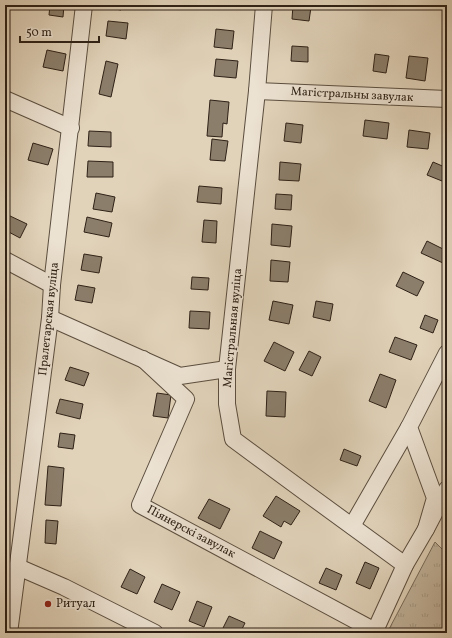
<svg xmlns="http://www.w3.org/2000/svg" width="452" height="638" viewBox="0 0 452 638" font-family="Vollkorn,serif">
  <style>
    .grass { fill: url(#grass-tufts); stroke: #786b5a }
    .building { fill: #8b7e6b; stroke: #2e2116 }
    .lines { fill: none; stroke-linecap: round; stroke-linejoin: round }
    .minor-casing { stroke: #5b4e3f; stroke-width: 18 }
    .minor { stroke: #ece2d2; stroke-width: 16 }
    .poi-dot { fill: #8f2418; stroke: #ece2d2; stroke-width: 1.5 }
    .labels { text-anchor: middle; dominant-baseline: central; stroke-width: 3; stroke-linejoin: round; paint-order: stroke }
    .street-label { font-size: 12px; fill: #2e2116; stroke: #ece2d2 }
    .poi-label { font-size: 12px; fill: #2e2116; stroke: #ece2d2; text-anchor: start }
  </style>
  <defs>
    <pattern id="grass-tufts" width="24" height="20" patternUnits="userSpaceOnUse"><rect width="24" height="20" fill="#c3b59e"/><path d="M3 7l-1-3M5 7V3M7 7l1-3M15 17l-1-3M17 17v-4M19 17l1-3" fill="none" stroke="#a89b87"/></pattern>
  </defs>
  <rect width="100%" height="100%" fill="#e1d3ba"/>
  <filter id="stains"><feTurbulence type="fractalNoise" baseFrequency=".005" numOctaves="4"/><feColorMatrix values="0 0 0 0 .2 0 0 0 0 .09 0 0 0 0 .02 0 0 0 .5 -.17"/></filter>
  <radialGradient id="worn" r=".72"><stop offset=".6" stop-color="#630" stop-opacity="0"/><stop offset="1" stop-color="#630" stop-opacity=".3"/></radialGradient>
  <!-- grass -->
  <polygon class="grass" points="435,542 447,554 447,633 387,633"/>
  <!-- building -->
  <g class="building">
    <polygon points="50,5 64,5 63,17 49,15"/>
    <polygon points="104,5 121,5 121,10 103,7"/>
    <polygon points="293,5 311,7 309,21 292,19"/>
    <polygon points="108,21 128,23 126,39 106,36"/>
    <polygon points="216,29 234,31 232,49 214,47"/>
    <polygon points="292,46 308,47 308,62 291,61"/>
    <polygon points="47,50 66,54 63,71 43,67"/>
    <polygon points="375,54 389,56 386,73 373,71"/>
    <polygon points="409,56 428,58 425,81 406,78"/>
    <polygon points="216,59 238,61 236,78 214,76"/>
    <polygon points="106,61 118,64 111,97 99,94"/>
    <polygon points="210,100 229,102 227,124 223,123 222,137 207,136"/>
    <polygon points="365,120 389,123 387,139 363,136"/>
    <polygon points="286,123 303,125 301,143 284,141"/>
    <polygon points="409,130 430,133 428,149 407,147"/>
    <polygon points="89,131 111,132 111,147 88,146"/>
    <polygon points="212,139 228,141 225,161 210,160"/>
    <polygon points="33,143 53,149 48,165 28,160"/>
    <polygon points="88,161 113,162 113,177 87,177"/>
    <polygon points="280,162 301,164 299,181 279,180"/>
    <polygon points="433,162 447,168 447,183 427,175"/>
    <polygon points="199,186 222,188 221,204 197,202"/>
    <polygon points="96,193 115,197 112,212 93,209"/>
    <polygon points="276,194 292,195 291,210 275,209"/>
    <polygon points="8,215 27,224 20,238 5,230 5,220"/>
    <polygon points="87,217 112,223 109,237 84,232"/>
    <polygon points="204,220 217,221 216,243 202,242"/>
    <polygon points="272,224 292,226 290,247 271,245"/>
    <polygon points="427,241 447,251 447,254 443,263 421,253"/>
    <polygon points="84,254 102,257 99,273 81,270"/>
    <polygon points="271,260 290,262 288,282 270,281"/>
    <polygon points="403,272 424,282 417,296 396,286"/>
    <polygon points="192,277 209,278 208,290 191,289"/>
    <polygon points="78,285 95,288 92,303 75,300"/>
    <polygon points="273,301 293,305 289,324 269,320"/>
    <polygon points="316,301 333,304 330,321 313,317"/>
    <polygon points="190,311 210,312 209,329 189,328"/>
    <polygon points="425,315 438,320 433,333 420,328"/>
    <polygon points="395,337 417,345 411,360 389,352"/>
    <polygon points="274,342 294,352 285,371 264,361"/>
    <polygon points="309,351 321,357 312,376 299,370"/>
    <polygon points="70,367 89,373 84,386 65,380"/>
    <polygon points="380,374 396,380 386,408 369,401"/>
    <polygon points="267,391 286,392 285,417 266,416"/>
    <polygon points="157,393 171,395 168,418 153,416"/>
    <polygon points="60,399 83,404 80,419 56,413"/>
    <polygon points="60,433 75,435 73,449 58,447"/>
    <polygon points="344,449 361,456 357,466 340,460"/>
    <polygon points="48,466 64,468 61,506 45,505"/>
    <polygon points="276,496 300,511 291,525 284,521 281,527 263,516"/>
    <polygon points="209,499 230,509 220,529 198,518"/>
    <polygon points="46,520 58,521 56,544 45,543"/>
    <polygon points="260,531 282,542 274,559 252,548"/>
    <polygon points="365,562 379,568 370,589 356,583"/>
    <polygon points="326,568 342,575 336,590 319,583"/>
    <polygon points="130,569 145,577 137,594 121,587"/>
    <polygon points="162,584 180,592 172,610 154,602"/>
    <polygon points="197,601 212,607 204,627 189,621"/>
    <polygon points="229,616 245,623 240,633 221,632"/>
    <polygon points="262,630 269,633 260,633"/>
  </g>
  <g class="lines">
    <!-- minor casing -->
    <g class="minor-casing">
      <g id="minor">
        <polyline points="264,5 257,91 227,369 227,404 233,439 309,495 405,565"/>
        <polyline points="257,91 447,99"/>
        <polyline points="5,99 71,128"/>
        <polyline points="5,260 52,285"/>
        <polyline points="50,318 180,376 227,369"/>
        <polyline points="143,359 186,399 140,505 375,631"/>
        <polyline points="352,526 409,427"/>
        <polyline points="426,529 435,498 409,427 447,353"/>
        <polyline points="18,567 64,587 155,633"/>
        <polyline points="9,633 50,318 52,285 84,5"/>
        <polyline points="374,633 405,565 426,529 447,489"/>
      </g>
    </g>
    <!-- minor -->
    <use href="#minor" class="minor"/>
  </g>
  <!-- markers -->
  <circle class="poi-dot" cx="48" cy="604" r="4"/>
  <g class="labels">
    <!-- street labels -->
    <g class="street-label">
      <text transform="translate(352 95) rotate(3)">Магістральны завулак</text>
      <text transform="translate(49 319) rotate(-84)">Пралетарская вуліца</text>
      <text transform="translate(233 328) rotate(-85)">Магістральная вуліца</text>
      <text transform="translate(191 532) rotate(28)">Піянерскі завулак</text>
    </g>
    <!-- poi labels -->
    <g class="poi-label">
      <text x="56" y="604">Ритуал</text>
    </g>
  </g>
  <!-- margin -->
  <rect width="452" height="638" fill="none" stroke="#e1d3ba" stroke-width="20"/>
  <rect x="6" y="6" width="440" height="626" fill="none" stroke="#2e2116" stroke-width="2"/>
  <rect x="10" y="10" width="432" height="618" fill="none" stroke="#2e2116"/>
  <!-- scale -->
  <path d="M20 36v6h79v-6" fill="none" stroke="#2e2116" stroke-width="2"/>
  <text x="26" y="36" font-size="12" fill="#2e2116" stroke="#ece2d2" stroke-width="3" paint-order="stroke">50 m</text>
  <rect width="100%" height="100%" filter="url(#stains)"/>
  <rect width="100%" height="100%" fill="url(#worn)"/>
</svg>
